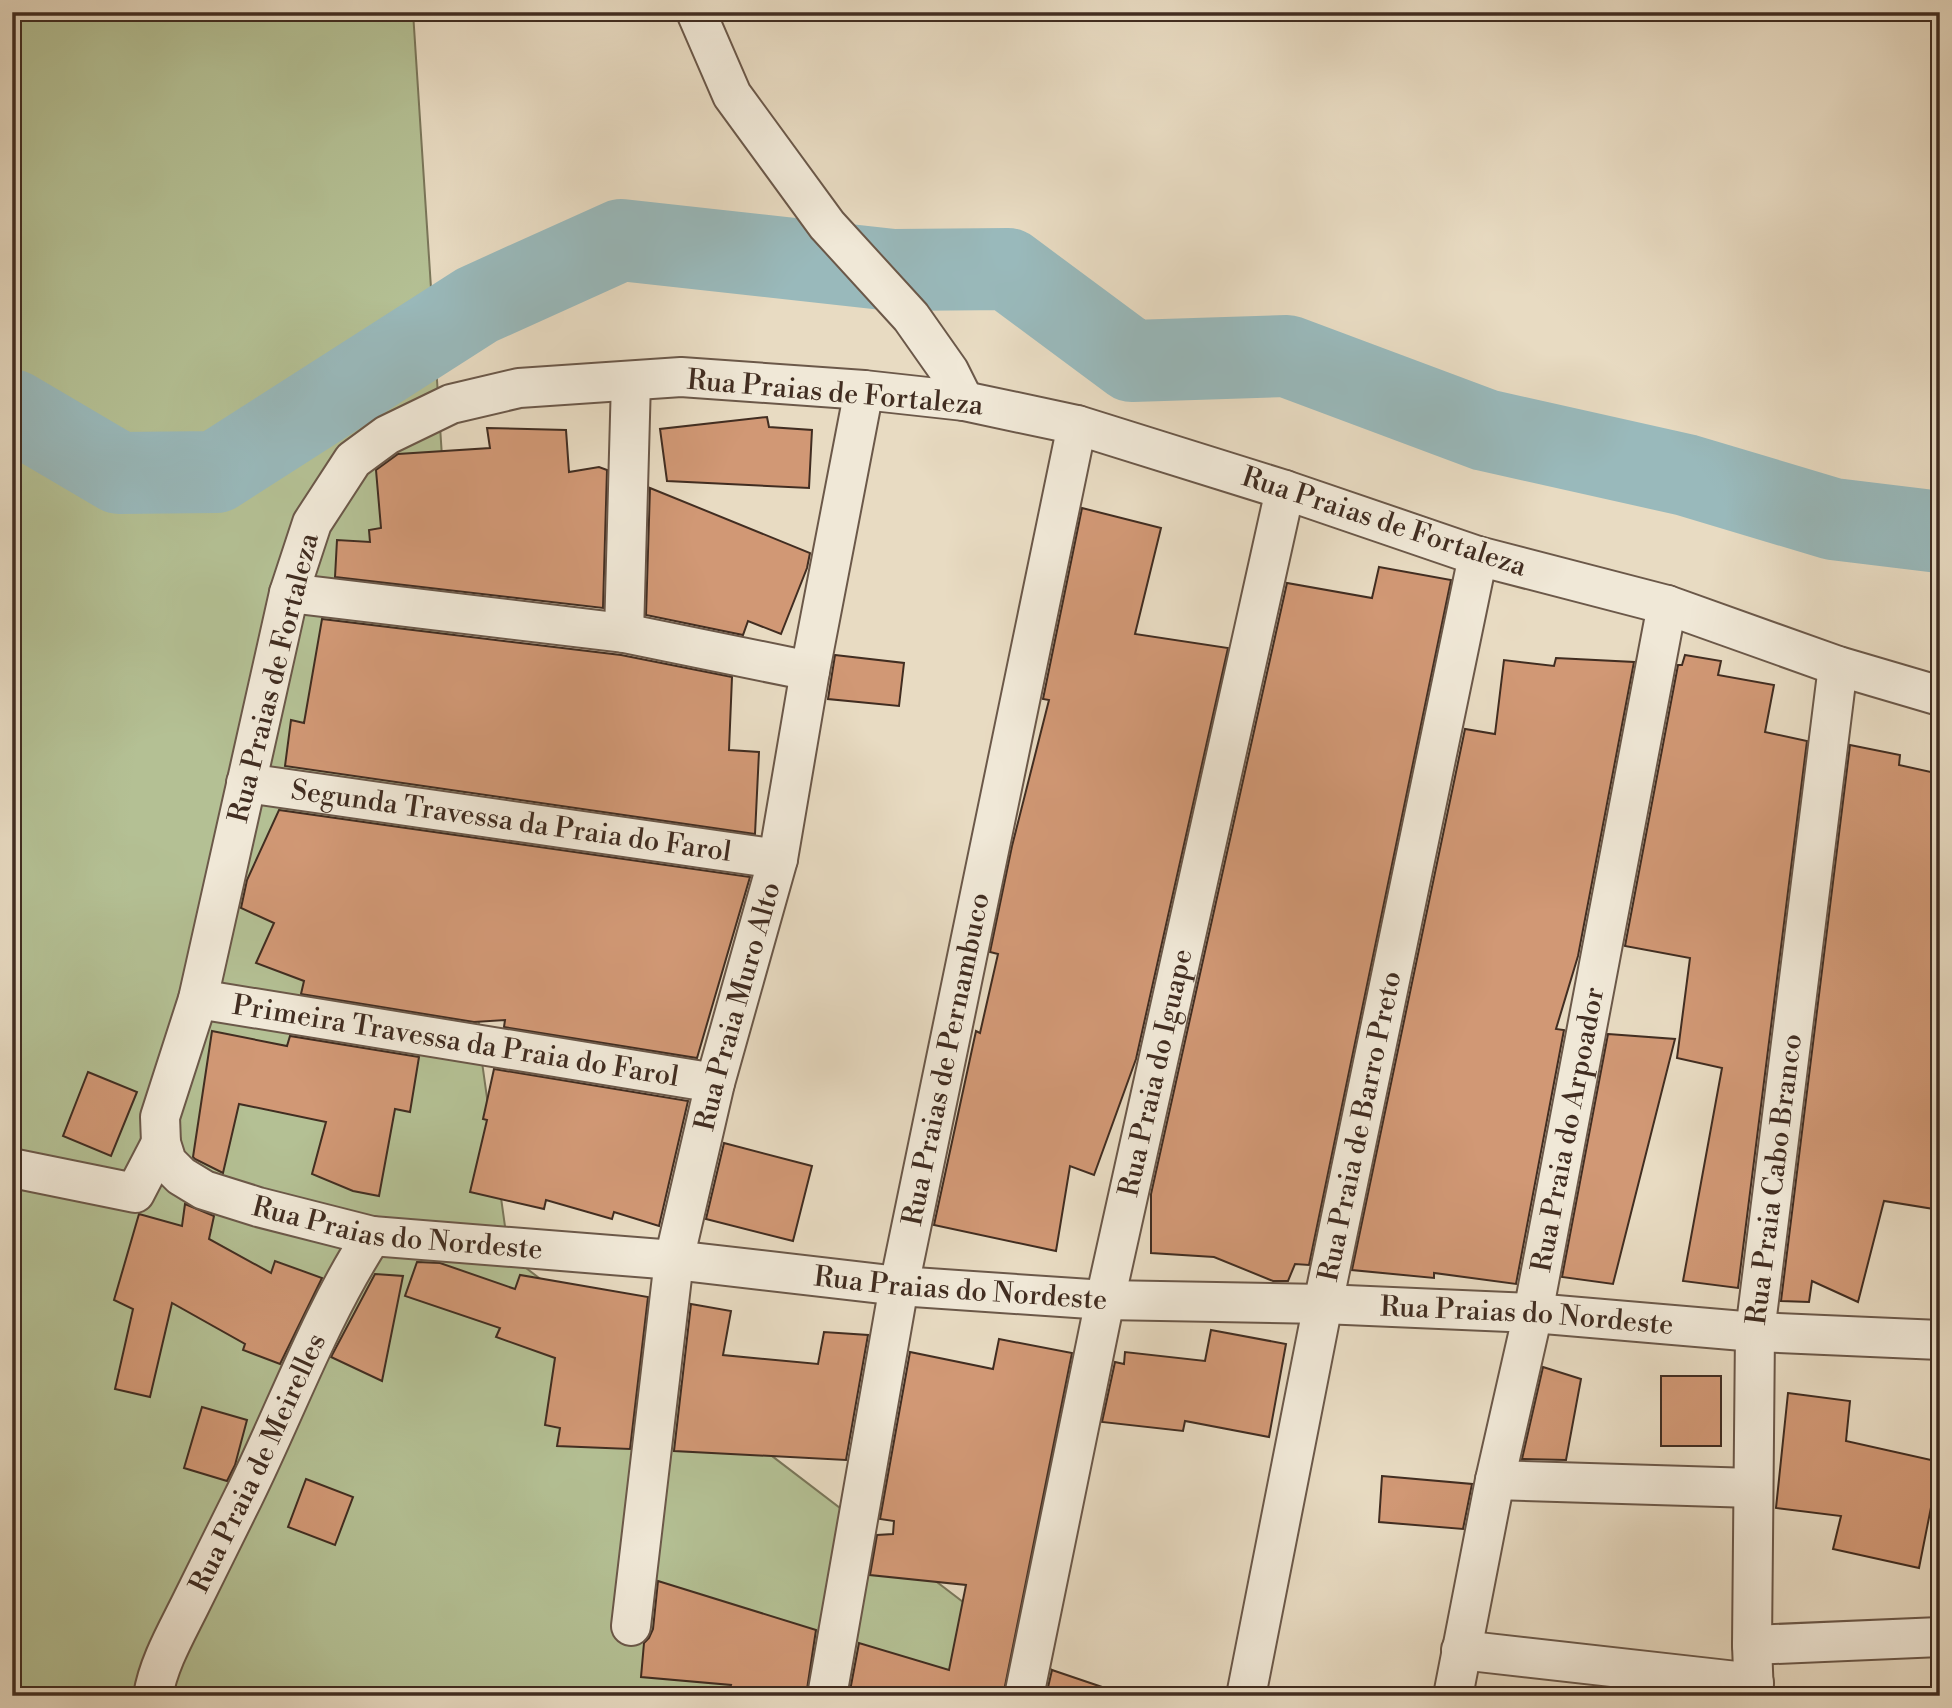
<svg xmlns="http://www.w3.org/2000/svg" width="1952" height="1708" viewBox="0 0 1952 1708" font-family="'Libre Bodoni',serif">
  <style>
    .green { fill: #b4c094; stroke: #7a765a; stroke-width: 2 }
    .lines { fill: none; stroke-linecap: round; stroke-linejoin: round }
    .river { stroke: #99b9bb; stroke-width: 82 }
    .building { fill: #d19875; stroke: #412d21; stroke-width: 2 }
    .minor-casing { stroke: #6b5849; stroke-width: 42 }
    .minor { stroke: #f0e8d7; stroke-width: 38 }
    .labels { text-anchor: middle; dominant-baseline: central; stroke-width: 7; stroke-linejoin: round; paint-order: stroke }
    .street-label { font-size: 28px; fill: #412d21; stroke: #f0e8d7 }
  </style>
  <rect width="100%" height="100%" fill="#e8dbc2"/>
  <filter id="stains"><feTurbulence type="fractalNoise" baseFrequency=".00286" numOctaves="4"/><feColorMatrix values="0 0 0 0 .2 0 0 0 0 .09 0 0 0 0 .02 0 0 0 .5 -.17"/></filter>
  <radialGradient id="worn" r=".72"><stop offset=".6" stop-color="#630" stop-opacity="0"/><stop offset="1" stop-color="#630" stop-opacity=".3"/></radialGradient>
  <!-- green -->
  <polygon class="green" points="12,12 413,12 481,1055 509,1255 1086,1696 12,1696"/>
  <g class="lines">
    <!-- river -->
    <polyline class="river" points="12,410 119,473 216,472 477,305 621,240 893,270 1008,269 1132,361 1287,356 1485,430 1686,475 1833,519 1940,532"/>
  </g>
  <!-- building -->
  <g class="building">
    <polygon points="767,417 769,427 812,430 809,488 667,481 660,429"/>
    <polygon points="487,428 566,430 569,472 599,467 607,470 603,608 335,577 337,540 370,542 369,530 381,528 376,470 398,454 490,448"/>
    <polygon points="650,488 810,553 807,568 781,634 748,621 743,635 646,615"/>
    <polygon points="1082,508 1161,528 1135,634 1228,648 1136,1059 1094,1175 1070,1166 1056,1251 934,1225 976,1031 980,1033 998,954 990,952 1012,846 1049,700 1043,699"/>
    <polygon points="1379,567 1451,580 1309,1265 1295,1264 1288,1281 1273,1281 1214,1257 1151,1253 1151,1194 1287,583 1372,598"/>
    <polygon points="322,619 621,655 732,677 729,750 759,752 755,834 285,766 291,720 304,723"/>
    <polygon points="835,655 904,663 899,706 828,699"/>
    <polygon points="1685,655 1721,661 1718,675 1774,685 1765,732 1807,741 1738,1288 1683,1281 1722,1068 1677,1058 1690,958 1625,946 1678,665 1682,665"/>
    <polygon points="1556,658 1634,662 1578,956 1556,1029 1564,1030 1516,1284 1434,1273 1434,1278 1352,1270 1465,729 1495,734 1504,660 1554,666"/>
    <polygon points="1850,745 1900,755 1899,765 1940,774 1940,1210 1884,1201 1858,1302 1812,1281 1809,1302 1781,1301"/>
    <polygon points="279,810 750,877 697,1058 504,1027 505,1020 474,1022 301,994 304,981 256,963 274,923 241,908 247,880"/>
    <polygon points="212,1031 287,1046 290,1036 419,1057 410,1112 395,1109 379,1196 353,1191 312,1174 326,1122 239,1104 223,1173 195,1159 193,1157"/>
    <polygon points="1608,1034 1675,1039 1613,1284 1562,1277"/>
    <polygon points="494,1069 688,1101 659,1226 614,1212 612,1219 546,1200 544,1209 470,1192 487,1120 483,1119"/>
    <polygon points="88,1072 137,1092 111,1156 63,1136"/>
    <polygon points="724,1143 812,1166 793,1241 706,1219"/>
    <polygon points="185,1204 214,1216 209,1239 271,1273 275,1261 322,1278 280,1364 243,1350 245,1344 172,1303 150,1397 115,1389 133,1309 114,1300 139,1214 182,1226"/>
    <polygon points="417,1262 440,1263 515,1289 520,1275 648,1297 630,1449 557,1446 560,1428 545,1425 555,1358 496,1337 500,1328 405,1296"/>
    <polygon points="375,1274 403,1276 382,1381 331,1357"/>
    <polygon points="691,1304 731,1311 723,1355 818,1364 824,1332 868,1335 846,1460 674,1451"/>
    <polygon points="1211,1330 1286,1344 1269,1437 1185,1421 1183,1431 1102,1422 1115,1362 1124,1364 1125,1352 1205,1361"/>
    <polygon points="999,1339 1072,1353 1003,1696 849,1696 859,1643 949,1670 966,1585 870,1575 877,1535 893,1534 894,1521 880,1519 910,1352 993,1369"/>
    <polygon points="1543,1367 1581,1379 1566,1460 1522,1459"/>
    <rect x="1661" y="1376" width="60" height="70"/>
    <polygon points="1788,1393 1850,1401 1846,1441 1940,1462 1919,1568 1833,1549 1841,1516 1776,1508"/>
    <polygon points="202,1407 247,1420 235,1465 227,1481 184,1468"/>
    <polygon points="1382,1476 1472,1484 1463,1529 1379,1522"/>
    <polygon points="306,1479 353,1497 335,1545 288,1527"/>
    <polygon points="658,1581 816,1630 806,1696 728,1696 731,1685 641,1677 644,1643 649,1638 653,1629"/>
    <polygon points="1052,1670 1108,1689 1107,1696 1046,1696"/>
  </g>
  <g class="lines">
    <!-- minor casing -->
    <g class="minor-casing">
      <g id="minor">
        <polyline points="696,12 732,95 827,225 911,317 949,371 964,401"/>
        <polyline points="289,593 624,633 810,671"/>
        <polyline points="624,633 631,381"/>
        <path id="s1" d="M1940,696L1838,666L1667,605L1478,556L1285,490L1077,425L964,401L864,390L681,377L519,388L451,404L387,435L353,460L312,523L289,593L198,999L160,1117L161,1143L167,1162L181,1176L204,1190L258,1207L372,1236L674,1260L899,1286L1105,1300L1323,1304L1533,1313L1755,1332L1940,1340"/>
        <path id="s2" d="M246,783L778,859"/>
        <path id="s3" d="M198,999L715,1083"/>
        <polyline points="12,1168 135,1193 161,1143"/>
        <polyline points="1495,1480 1753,1488"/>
        <path id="s4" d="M631,1626L674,1260L715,1083L778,859L810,671L864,390"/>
        <polyline points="1752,1645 1940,1637"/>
        <polyline points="1461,1650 1754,1683"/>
        <path id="s5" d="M153,1696C158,1665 175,1635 189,1607C207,1571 225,1534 243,1498C286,1411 319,1318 372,1236"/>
        <path id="s6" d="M827,1696L899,1286L1077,425"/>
        <path id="s7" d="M1024,1696L1105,1300L1285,490"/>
        <path id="s8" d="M1246,1696L1323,1304L1478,556"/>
        <path id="s9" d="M1453,1696L1495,1480L1533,1313L1667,605"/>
        <path id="s10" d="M1754,1696L1752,1645L1755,1332L1838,666"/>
      </g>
    </g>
    <!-- minor -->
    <use href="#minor" class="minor"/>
  </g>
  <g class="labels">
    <!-- street labels -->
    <g class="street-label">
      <text transform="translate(835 393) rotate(5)">Rua Praias de Fortaleza</text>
      <text transform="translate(1384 522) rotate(18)">Rua Praias de Fortaleza</text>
      <text transform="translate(274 678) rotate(-76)">Rua Praias de Fortaleza</text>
      <text stroke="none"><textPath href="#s2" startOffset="268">Segunda Travessa da Praia do Farol</textPath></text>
      <text stroke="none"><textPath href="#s4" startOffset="630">Rua Praia Muro Alto</textPath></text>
      <text stroke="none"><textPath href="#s3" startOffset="261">Primeira Travessa da Praia do Farol</textPath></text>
      <text stroke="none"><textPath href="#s6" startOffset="648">Rua Praias de Pernambuco</textPath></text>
      <text stroke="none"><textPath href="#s7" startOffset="637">Rua Praia do Iguape</textPath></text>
      <text stroke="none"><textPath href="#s8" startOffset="581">Rua Praia de Barro Preto</textPath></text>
      <text stroke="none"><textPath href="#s9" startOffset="578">Rua Praia do Arpoador</textPath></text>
      <text stroke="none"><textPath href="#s10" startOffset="518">Rua Praia Cabo Branco</textPath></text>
      <text stroke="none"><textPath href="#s1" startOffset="2630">Rua Praias do Nordeste</textPath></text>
      <text stroke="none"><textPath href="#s1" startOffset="3197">Rua Praias do Nordeste</textPath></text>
      <text stroke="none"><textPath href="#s1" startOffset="3764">Rua Praias do Nordeste</textPath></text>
      <text stroke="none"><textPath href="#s5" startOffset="256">Rua Praia de Meirelles</textPath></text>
    </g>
  </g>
  <!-- margin -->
  <rect width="1952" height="1708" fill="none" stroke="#e8dbc2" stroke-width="42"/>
  <rect x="14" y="14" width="1924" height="1680" fill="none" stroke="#412d21" stroke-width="3.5"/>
  <rect x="21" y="21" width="1910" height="1666" fill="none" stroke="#412d21" stroke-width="2"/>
  <rect width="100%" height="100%" filter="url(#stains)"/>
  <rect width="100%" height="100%" fill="url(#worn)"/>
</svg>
